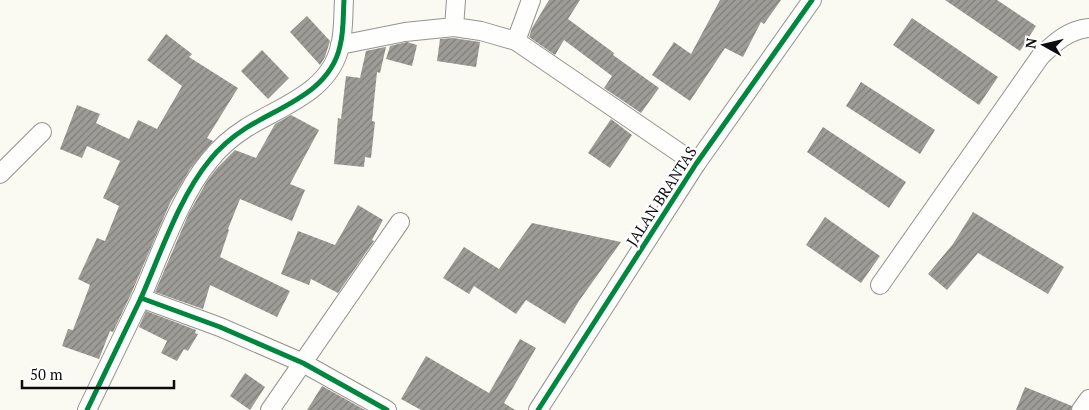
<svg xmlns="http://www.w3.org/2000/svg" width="1089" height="410" viewBox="0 0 1089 410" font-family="'PT Serif',serif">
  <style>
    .building { fill: url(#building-hatch) }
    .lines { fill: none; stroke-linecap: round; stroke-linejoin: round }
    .minor-casing { stroke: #939390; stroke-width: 20 }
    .minor { stroke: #fefefd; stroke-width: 18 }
    .cycleway-casing { stroke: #fff; stroke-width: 8 }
    .cycleway { stroke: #00873e; stroke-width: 5 }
    .labels { text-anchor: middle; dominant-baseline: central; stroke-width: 5; stroke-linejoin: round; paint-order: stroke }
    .street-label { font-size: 15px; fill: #0c0c0c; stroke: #fff }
  </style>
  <defs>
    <pattern id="building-hatch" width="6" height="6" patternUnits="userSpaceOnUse" patternTransform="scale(1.25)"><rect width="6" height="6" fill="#9d9c97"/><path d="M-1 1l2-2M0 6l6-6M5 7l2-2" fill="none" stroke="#7e7e7a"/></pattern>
  </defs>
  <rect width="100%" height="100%" fill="#faf9f2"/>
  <!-- building -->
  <g class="building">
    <polygon points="549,0 580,0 568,19 614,53 613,55 659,88 641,113 604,88 612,76 564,40 555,55 529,37 532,28"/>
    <polygon points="720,0 781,0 764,24 761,22 743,57 725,48 690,101 652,75 674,42 691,54"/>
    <polygon points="945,0 997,0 1036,26 1020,51"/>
    <polygon points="307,16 330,41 325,57 320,65 290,32"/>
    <polygon points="912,18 998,77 979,105 893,45"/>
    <polygon points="166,34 192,54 189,57 238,88 207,138 213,141 190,169 170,203 131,294 113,332 110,331 99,359 62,346 68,329 73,330 90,285 78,279 97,238 105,241 119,206 103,198 120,161 87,146 82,158 60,149 77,105 100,114 96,123 129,139 138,120 157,129 182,86 147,60"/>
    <polygon points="453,38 480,42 476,67 437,61 440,39"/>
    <polygon points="407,42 417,45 412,66 386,59 390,46"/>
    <polygon points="385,47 386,47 380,73 377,72 372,121 375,122 371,158 365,157 364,167 334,164 338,118 341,119 346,76 360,78 366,51"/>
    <polygon points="262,50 289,78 268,99 241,71"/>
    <polygon points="861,82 935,130 920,154 846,106"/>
    <polygon points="291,115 319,130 290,184 305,190 292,221 240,199 228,229 229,230 220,257 290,291 277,317 210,285 203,309 155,292 189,213 207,181 217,168 235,150 256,158 275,124"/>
    <polygon points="611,119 632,135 610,168 588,153"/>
    <polygon points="823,127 906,182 889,208 807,152"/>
    <polygon points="358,205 383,220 372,240 374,241 338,293 311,279 309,285 281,274 298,231 335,245"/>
    <polygon points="973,212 1064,267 1048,294 978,253 947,290 928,274 953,244"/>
    <polygon points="825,217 880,256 861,283 806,245"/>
    <polygon points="532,223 621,242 579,301 565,324 526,300 516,314 474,286 469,294 443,278 464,247 499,269"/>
    <polygon points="146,311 196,330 195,333 198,334 188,351 184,349 177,361 161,353 167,341 139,327"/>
    <polygon points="520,339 536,348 504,403 515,410 421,410 401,399 426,356 489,393"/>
    <polygon points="245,373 265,387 250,410 230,396"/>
    <polygon points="322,386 365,410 307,410"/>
    <polygon points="1025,387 1072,406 1071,410 1016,410"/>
  </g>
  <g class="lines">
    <!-- minor casing -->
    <g class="minor-casing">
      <g id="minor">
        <polyline points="454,27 481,31 516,41 696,164"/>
        <polyline points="516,41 531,0"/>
        <polyline points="340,45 405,32 454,27 456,0"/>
        <polyline points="0,174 42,132"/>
        <path d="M880,285L1040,57C1054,43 1068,30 1089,28"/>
        <path d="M141,298C160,255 180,196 209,161C219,148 232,137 246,128C281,106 330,92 340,46C344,31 343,15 344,0"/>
        <polyline points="87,410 141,298 220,327 303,363 387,410"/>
        <polyline points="270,410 400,222"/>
        <polyline points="538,410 696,164 812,0"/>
        <polyline points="1081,410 1089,399"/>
      </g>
    </g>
    <!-- minor -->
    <use href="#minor" class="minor"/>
    <!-- cycleway casing -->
    <g class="cycleway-casing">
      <g id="cycleway">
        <path d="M141,298C160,255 180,196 209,161C219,148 232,137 246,128C281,106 330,92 340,46C344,31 343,15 344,0"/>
        <polyline points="87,410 141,298 220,327 303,363 387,410"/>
        <polyline points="538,410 696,164 812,0"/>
      </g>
    </g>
    <!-- cycleway -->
    <use href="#cycleway" class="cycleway"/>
  </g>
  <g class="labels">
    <!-- street labels -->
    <g class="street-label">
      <text transform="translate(661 196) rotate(-57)">JALAN BRANTAS</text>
    </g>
  </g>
  <!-- north arrow -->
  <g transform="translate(1044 45) rotate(278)" stroke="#ffffff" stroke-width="4" paint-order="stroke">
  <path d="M0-4L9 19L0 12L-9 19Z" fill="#0c0c0c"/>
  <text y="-8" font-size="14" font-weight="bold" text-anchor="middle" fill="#0c0c0c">N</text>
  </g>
  <!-- scale -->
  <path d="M22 380v8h152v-8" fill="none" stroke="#0c0c0c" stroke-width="2.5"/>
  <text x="30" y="380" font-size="15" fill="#0c0c0c" stroke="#ffffff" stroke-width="4" paint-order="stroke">50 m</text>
</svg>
